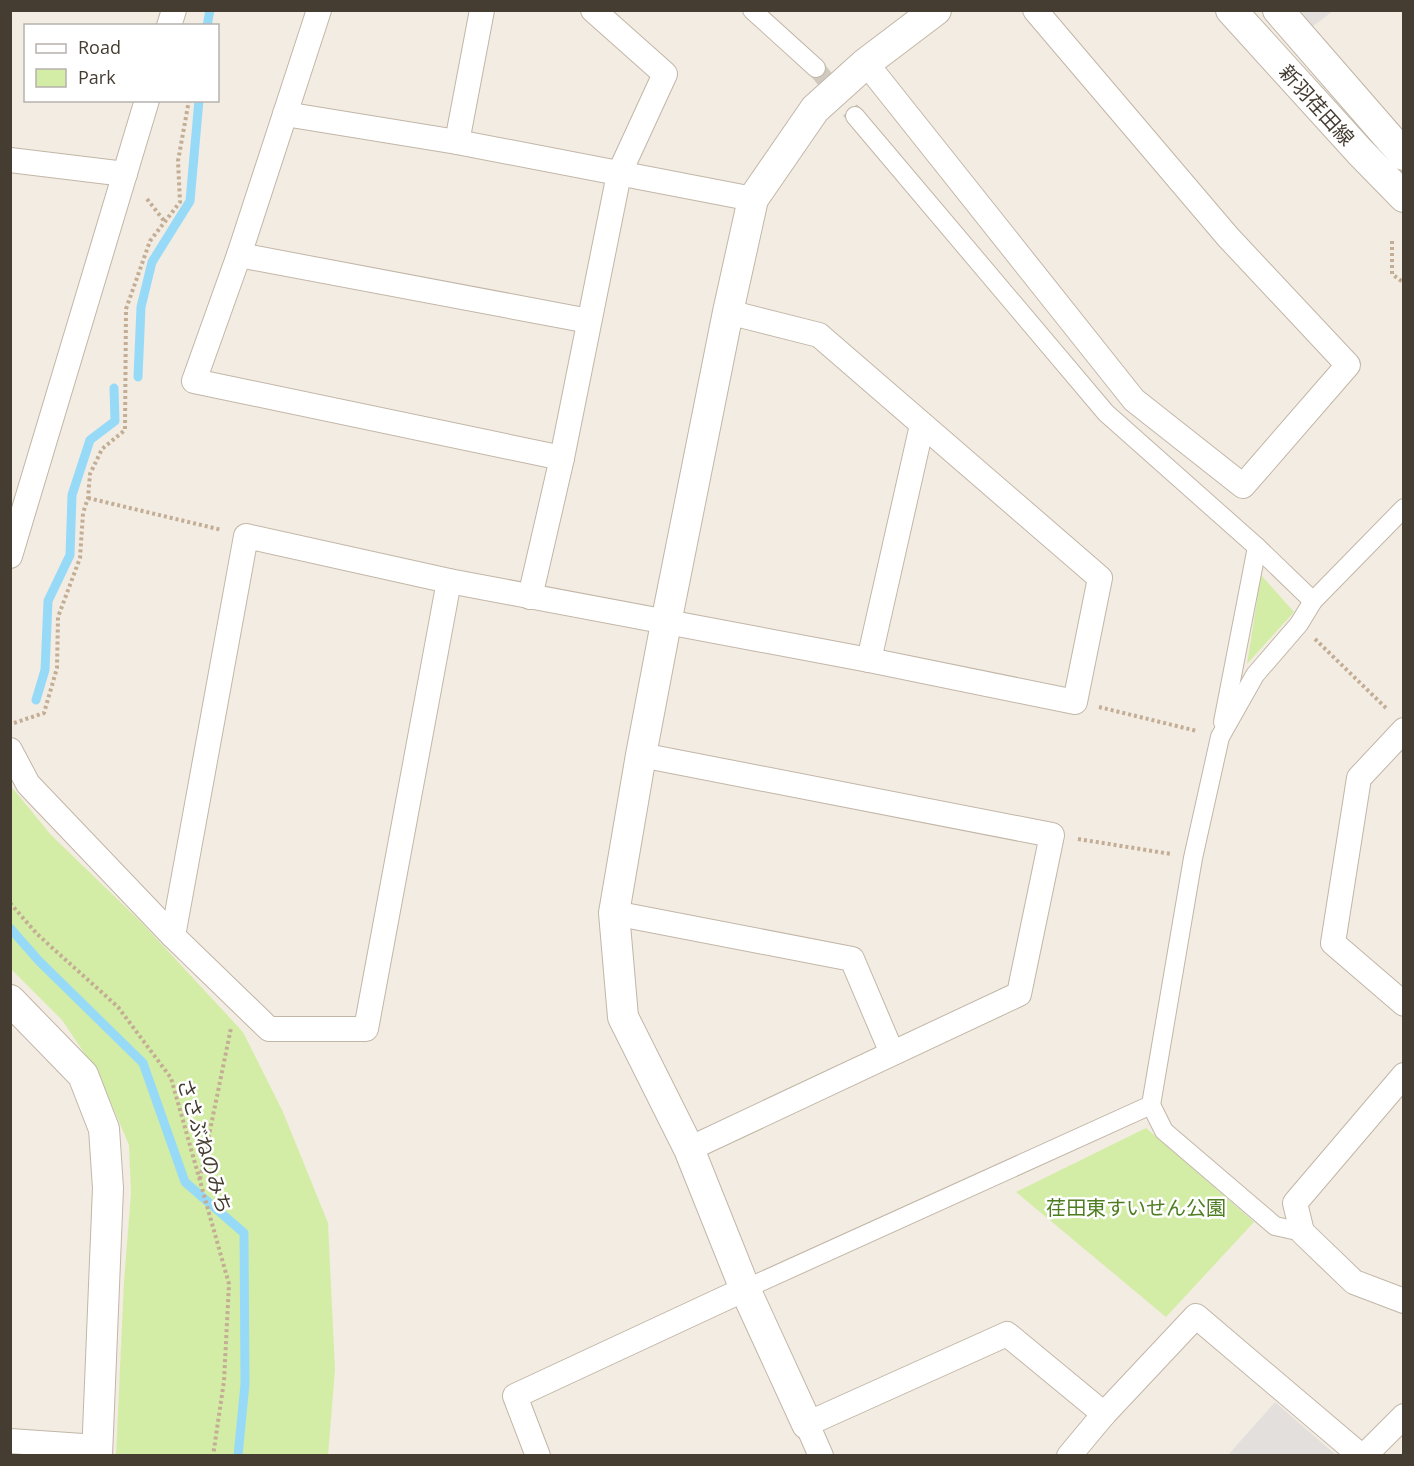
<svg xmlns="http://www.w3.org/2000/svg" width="1414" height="1466" viewBox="0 0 1414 1466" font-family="'Open Sans','Noto Sans JP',sans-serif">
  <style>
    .green { fill: #d4eda6 }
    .parking { fill: #e3dfdc }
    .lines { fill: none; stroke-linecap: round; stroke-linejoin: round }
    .stream { stroke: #97daf8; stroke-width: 9 }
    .pedestrian-tunnel { stroke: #d0c9bf; stroke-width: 18; stroke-dasharray: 18 9; stroke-linecap: butt }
    .pedestrian-casing { stroke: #c2b6a7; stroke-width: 20 }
    .minor-casing { stroke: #c2b6a7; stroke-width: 26 }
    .tertiary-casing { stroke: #c2b6a7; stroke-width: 32 }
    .path { stroke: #c3ad94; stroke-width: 4; stroke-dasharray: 3 3; stroke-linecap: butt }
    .pedestrian { stroke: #fff; stroke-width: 18 }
    .minor { stroke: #fff; stroke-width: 24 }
    .tertiary { stroke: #fff; stroke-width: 30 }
    .labels { text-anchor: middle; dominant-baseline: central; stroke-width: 5; stroke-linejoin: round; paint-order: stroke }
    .street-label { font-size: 20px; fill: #453c32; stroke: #fff }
    .park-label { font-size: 20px; fill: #4d7d20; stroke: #fff }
  </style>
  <rect width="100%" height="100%" fill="#f3ece2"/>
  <!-- green -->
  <g class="green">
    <polygon points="1261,575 1294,612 1247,664"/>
    <polygon points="10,785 51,835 141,922 243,1032 283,1112 328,1223 335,1370 328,1455 116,1455 124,1281 131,1193 129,1145 99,1075 62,1020 11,969"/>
    <polygon points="1146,1128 1254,1222 1166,1317 1016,1192"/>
  </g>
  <!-- parking -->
  <g class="parking">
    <polygon points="1295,11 1333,11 1309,29"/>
    <polygon points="1275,1402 1336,1455 1228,1455"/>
  </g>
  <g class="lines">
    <!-- stream -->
    <g class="stream">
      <polyline points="207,26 210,10"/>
      <polyline points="138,377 141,307 152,262 190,201 199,100"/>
      <polyline points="36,700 45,670 48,601 70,555 72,495 90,440 115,421 114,388"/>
      <polyline points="10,928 39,961 143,1063 185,1182 244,1233 245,1384 238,1456"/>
    </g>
    <!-- pedestrian-tunnel -->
    <polyline class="pedestrian-tunnel" points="816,68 855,116"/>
    <!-- pedestrian casing -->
    <g class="pedestrian-casing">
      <g id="pedestrian">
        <polyline points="752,10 816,68"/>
        <polyline points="855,116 1106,413 1257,547 1313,601"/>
        <polyline points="1223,722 1257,547"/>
        <polyline points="1151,1105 1164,1131 1275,1226 1302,1232"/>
        <polyline points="745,1289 1151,1105 1193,858 1220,737 1255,675 1299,624 1313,601 1404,508"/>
      </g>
    </g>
    <!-- minor casing -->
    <g class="minor-casing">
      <g id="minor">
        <polyline points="319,10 239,255 194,381 562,458"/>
        <polyline points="169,26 174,10"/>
        <polyline points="866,63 1134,400 1243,486 1348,365 1228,237 1035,10"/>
        <polyline points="285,114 457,142 753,199"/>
        <polyline points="457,142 482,10"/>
        <polyline points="10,160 125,174"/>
        <polyline points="239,255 589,321"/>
        <polyline points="10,556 147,100"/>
        <polyline points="530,597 562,458 619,174 665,74 593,10"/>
        <polyline points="869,660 922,425"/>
        <polyline points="1404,730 1359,778 1333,943 1404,1004"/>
        <polyline points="10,750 28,784 173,936 269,1029 366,1029 449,581"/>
        <polyline points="641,755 1052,835 1019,994 689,1149"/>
        <polyline points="614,913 852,959 892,1053"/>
        <polyline points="173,936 246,536 449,581 869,660 1075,702 1100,578 819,335 728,312"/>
        <polyline points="1404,1075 1295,1203 1302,1232 1354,1282 1404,1301"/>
        <polyline points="10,1441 97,1447"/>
        <polyline points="538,1456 515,1396 745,1289"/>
        <polyline points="821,1456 807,1424 1007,1334 1104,1414"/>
        <polyline points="1069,1456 1104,1414 1196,1316 1361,1456"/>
        <polyline points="1364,1456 1404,1416"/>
      </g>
    </g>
    <!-- tertiary casing -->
    <g class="tertiary-casing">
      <g id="tertiary">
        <polyline points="1231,10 1360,152 1404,197"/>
        <polyline points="1278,10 1404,155"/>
        <polyline points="10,1000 83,1075 104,1129 108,1188 97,1456"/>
        <polyline points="807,1424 745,1289 689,1149 623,1017 614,913 641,755 666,623 728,312 753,199 815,109 866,63 936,10"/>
      </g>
    </g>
    <!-- path -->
    <g class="path">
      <polyline points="147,199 165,222"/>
      <polyline points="1392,241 1392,274 1404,283"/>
      <polyline points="88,498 222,530"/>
      <polyline points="1315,639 1387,709"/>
      <polyline points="1099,707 1197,731"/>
      <polyline points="14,723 44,713 57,668 58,617 80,558 83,513 88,498 90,474 102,449 125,430 126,309 150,241 180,202 178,161 189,100"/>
      <polyline points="1078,839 1171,854"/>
      <polyline points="10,903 37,934 118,1007 171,1078 229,1284 224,1381 213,1456"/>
      <polyline points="200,1179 231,1028"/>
    </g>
    <!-- pedestrian -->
    <use href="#pedestrian" class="pedestrian"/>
    <!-- minor -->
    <use href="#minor" class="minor"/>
    <!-- tertiary -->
    <use href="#tertiary" class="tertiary"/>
  </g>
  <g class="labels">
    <!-- street labels -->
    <g class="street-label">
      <text transform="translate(1317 105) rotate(48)">新羽荏田線</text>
      <text transform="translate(205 1146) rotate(73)">ささぶねのみち</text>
    </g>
    <!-- park labels -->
    <g class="park-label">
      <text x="1136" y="1207">荏田東すいせん公園</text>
    </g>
  </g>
  <!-- border -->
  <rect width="1414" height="1466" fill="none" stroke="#453c32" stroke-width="24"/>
  <!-- legend -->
  <rect x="24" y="24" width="195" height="78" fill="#ffffff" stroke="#b5b1ad" stroke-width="1.5"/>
  <rect x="36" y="44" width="30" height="9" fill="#ffffff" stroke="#b5b1ad" stroke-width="1.5"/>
  <text x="78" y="54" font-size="18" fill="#453c32">Road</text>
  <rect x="36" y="69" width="30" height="18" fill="#d4eda6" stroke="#b5b1ad" stroke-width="1.5"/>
  <text x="78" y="84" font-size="18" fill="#453c32">Park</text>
</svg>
